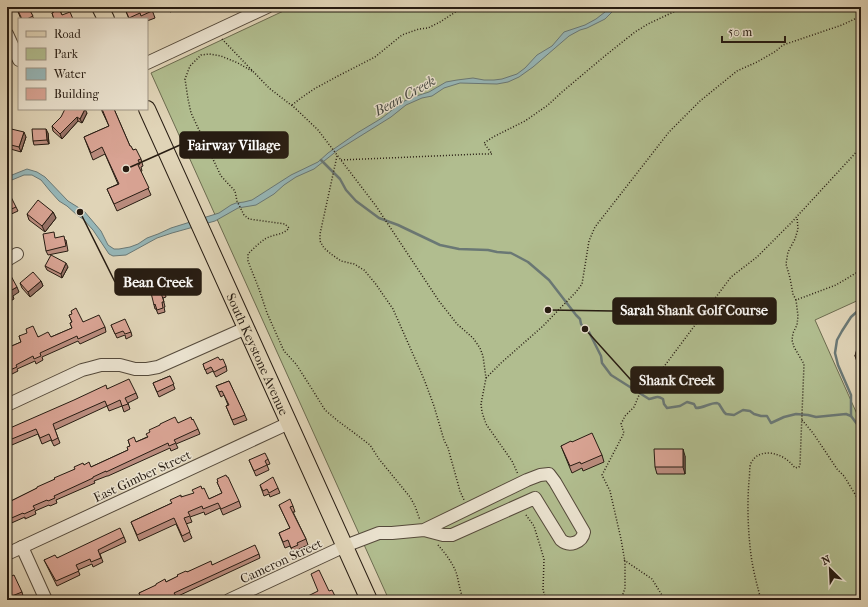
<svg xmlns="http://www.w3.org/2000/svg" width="868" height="607" viewBox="0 0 868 607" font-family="'IM FELL French Canon',serif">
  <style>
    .green { fill: #b1bd8f; stroke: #6c6c50 }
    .water { fill: #96b6b7; stroke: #6a7875 }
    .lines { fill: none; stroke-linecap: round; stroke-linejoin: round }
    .stream { stroke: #6a7875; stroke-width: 2.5 }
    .minor-casing { stroke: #554a3b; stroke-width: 14 }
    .major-casing { stroke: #271c12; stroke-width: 18 }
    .path { stroke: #271c12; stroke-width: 1.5; stroke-dasharray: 1 2; stroke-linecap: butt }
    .minor { stroke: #ebe3d0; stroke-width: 12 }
    .major { stroke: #e0d4b7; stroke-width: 16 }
    .wall { fill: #ba8c7e; stroke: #271c12 }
    .shaded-wall { fill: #977267; stroke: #271c12 }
    .building { fill: #d8a393; stroke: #271c12 }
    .labels { text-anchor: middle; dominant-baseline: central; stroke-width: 3; stroke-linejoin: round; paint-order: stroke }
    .street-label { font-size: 13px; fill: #271c12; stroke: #ebe3d0 }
    .water-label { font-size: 14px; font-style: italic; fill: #484a44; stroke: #ebe3d0 }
    .leader { fill: none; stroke: #271c12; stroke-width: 1.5 }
    .callout-dot { fill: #271c12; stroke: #ebe3d0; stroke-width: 1.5 }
    .callout { fill: #271c12; stroke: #271c12; stroke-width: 1.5 }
    .callout-label { font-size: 14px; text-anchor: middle; font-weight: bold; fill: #fff }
  </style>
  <rect width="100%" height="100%" fill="#e0d4b7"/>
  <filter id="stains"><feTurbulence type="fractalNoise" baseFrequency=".005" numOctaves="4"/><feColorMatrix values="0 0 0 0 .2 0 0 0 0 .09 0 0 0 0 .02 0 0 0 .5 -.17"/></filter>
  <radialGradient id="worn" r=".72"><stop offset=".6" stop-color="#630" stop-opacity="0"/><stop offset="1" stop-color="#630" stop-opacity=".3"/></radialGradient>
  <!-- green -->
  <polygon class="green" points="292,7 861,7 861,299 815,320 861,423 861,600 389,600 151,73"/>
  <!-- water -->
  <polygon class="water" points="610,7 615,7 612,12 605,19 587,28 580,30 569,36 533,67 519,77 508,82 497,84 460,83 444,88 432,96 422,98 406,105 391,117 338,150 314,169 296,177 284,185 274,194 256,205 238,208 215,221 172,233 157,238 126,255 113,256 109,254 93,230 83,219 77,215 67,206 59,201 50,191 41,180 32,175 24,175 7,182 7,177 27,169 37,172 45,177 68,201 84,211 101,231 108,245 114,249 119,249 130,247 138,244 147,238 158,234 171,228 219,213 231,205 236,203 244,202 252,200 291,175 318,162 328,153 357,133 382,118 401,103 410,98 429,92 446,82 457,80 473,78 484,80 494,80 502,79 517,74 525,68 537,55 552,46 564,32 585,25 596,19 605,12"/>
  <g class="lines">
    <!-- stream -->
    <g class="stream">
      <path d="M321,160L340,179L346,190L356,201L379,218L398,225L440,245L459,249L488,250L497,252L511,253L528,262L549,280L576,315L580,319L581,324L585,329L589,332L601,356L602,363L611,375L649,399C656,398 656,395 663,399L664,404L667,408L680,406L687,402L694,404L696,408C704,408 709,403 717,403L719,404L724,412L726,414L734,415L743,410L750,411L754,414L761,416H767L771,423L784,417L796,414L808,415L816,417L846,414L851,416L857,424L861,433"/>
      <polyline points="851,416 851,395 838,365 835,353 837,340 842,331 851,317 861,308"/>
    </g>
    <!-- minor casing -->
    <g class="minor-casing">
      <g id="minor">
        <polyline points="7,34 19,60"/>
        <polyline points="147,63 267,7"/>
        <polyline points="7,260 17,254"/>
        <polyline points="7,405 82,370 90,368 101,365 120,365 135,369 147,369 158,367 246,328"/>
        <polyline points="22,547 46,600"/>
        <polyline points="7,554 289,423"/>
        <path d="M229,600L345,546L379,533H392L424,530L527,480L540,475L549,474L555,482L584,532C582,543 569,547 561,540L535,498L452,535H443L424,530"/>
      </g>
    </g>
    <!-- major casing -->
    <g class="major-casing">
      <g id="major">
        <polyline points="100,7 106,19"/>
        <path id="s1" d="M147,109L369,600"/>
      </g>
    </g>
    <!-- path -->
    <g class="path">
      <polyline points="222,39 269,88 295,108 318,130 376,206 439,301 457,324 473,338 480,348 483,356 486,378 481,404 482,412 486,424 512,461 518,474"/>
      <path d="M252,71L238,63L221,56L209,54L201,55L190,66L185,79L188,99L191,113L221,176L235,191L237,201L244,215L249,219L285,224L289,228C284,235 273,234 265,239C259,243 253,249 248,254V261L259,289L267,313L284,351L296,364L312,389L325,410L338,421L353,432L370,445L379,459L410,497L415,506L420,520"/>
      <polyline points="292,105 301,98 314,89 338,76 375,57 402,35 419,29 428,28 440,22 457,11 467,7"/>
      <polyline points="337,156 320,234 320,241 324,248 331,254 341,261 354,264 364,270 375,283 393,309 424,379 434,406 444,440 448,448 460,491 464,500"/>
      <polyline points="341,160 481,154 492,154 484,143 493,137 525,121 548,105 562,92 606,55 635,32 648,24 684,7"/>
      <polyline points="796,300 793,294 790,278 786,264 788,252 795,239 798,229 797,217"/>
      <polyline points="486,378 501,363 543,326 576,292 582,284 589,241 595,227 669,132 700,101 737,71 757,62 776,51 783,45 842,25 861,16"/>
      <polyline points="802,420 813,433 837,469 844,476 861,504"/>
      <polyline points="526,515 534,526 544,559 543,590 546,600"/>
      <path d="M438,545C445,553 452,562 456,572C459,581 459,590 464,600"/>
      <polyline points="624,560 652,579 665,600"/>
      <polyline points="621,600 625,588 625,562 621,539 610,491 602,475 624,433 621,424 625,416 634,407 642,388 660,372 731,277 757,257 790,224 861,147"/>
      <path d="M761,600C757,585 753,570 751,555C748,531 747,505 749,481C750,475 749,467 751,463C755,455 762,453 769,453C780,454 788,459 795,468L799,467L800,464L804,364L794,347L792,340L793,333L797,325L798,316L796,300L836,285L861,270"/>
    </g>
    <!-- minor -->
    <use href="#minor" class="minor"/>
    <!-- major -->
    <use href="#major" class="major"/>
  </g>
  <!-- wall -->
  <g class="wall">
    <polygon points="16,7 28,7 34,19 21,19"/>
    <polygon points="51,7 67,7 60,10 62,15 73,19 54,19 52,13 53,12"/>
    <polygon points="151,7 155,18 147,21 147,19 129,19 125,9"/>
    <polygon points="168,7 183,7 176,11 175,10 170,12"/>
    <polygon points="7,105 9,121 7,122"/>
    <polygon points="101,109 114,109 130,146 141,159 143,166 141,167 142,171 141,172 151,195 117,211 107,189 118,184 105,154 93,160 84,137 109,126"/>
    <polygon points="87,113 82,123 78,121 62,139 53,131 52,126"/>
    <polygon points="7,128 26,137 21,152 7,148"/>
    <polygon points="48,133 49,144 34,145 33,141"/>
    <polygon points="7,198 16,207 18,211 7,216"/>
    <polygon points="53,212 56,218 45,232 29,220 27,214"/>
    <polygon points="56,238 66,240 68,251 48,255 46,251"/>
    <polygon points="45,266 68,267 62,278 47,270"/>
    <polygon points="41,281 43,286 30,297 22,288 20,283"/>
    <polygon points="162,281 166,297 163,298 165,307 164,307 165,312 158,314 156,309 155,309 154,305"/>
    <polygon points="69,315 83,322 105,327 106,332 80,344 78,341 42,357 43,360 36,364 35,361 17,369 18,371 12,374 11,373 7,374 7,348 21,342 19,336 51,337 72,328 70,323 72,322"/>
    <polygon points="111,325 131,332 132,336 126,339 125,335 117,338"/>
    <polygon points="861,337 861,364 857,362 855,356"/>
    <polygon points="220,360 226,366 227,371 216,377 213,371 207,374 203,364"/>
    <polygon points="170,376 175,389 159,397 153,383"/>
    <polygon points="229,381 247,420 234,425 226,406 228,405 224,395 221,397 216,386"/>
    <polygon points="107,389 136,393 138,398 128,403 130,409 124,412 122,406 109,411 107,406 55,430 60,443 54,446 51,440 42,444 38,434 7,447 7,431"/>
    <polygon points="178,423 198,429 200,434 176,444 178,448 171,451 170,448 108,476 107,476 94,481 95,483 56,500 57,503 50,506 49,505 35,511 36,514 25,519 25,517 7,525 7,503 84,465 91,467 128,450 130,446 128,440 136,442"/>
    <polygon points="572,442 602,455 604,462 583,471 582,468 572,473 561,446"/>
    <polygon points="685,456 685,474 657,474 655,467"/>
    <polygon points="268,459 270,464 267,465 269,470 256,476 249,460"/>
    <polygon points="217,482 239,501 241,507 223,515 220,508 205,515 204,512 190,517 192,522 186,524 192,538 184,542 176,524 139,541 131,522 172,503 181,497 209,499 222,493"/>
    <polygon points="260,485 278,488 280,493 270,497 269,494 264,496"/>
    <polygon points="279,505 293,506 295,512 293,512 306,539 308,545 299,549 300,551 294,554 290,546 285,548 279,533 290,528"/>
    <polygon points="124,537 126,542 100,554 103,562 93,567 92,564 78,570 80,575 57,586 44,560 57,558"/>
    <polygon points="259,554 260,558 176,597 178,600 136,600 141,598 139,593 166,582 187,572 212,565"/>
    <polygon points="7,578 22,592 23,596 15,600 7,600"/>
  </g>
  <!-- shaded-wall -->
  <g class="shaded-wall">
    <polygon points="7,105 9,121 8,117 7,112"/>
    <polygon points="85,109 87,113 82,123 80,119"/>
    <polygon points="77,117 78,121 62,139 60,134"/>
    <polygon points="46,129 48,133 49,144 47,140"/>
    <polygon points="24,132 26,137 21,152 19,147"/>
    <polygon points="53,212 56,218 45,232 42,226"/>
    <polygon points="66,263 68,267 62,278 61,274"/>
    <polygon points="41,281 43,286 30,297 28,292"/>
    <polygon points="17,287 19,292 13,296 14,299 7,303 7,297 10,291"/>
    <polygon points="683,449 685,456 685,474 683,467"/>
  </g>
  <!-- building -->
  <g class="building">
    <polygon points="16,7 28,7 33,16 27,19 22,19"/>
    <polygon points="52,7 58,7 62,15 70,12 73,19 54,19 52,13 54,12"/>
    <polygon points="129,7 151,7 152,11 141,16 140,13 129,18 125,9"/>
    <polygon points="65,109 85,109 80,119 77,117 60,134 52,126 61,117"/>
    <polygon points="102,109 114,109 130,146 131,146 133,150 136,149 141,159 138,160 140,164 138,165 149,188 114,204 107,189 119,184 102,147 91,153 84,137 109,126"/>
    <polygon points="7,128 24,132 19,147 7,144"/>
    <polygon points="32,129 46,129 47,140 33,141"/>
    <polygon points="11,197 16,207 7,211 7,198"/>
    <polygon points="38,200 53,212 42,226 27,214"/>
    <polygon points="54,232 55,238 64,236 66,246 46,251 43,234"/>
    <polygon points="51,255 66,263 61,274 45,266"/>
    <polygon points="33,272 41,281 28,292 20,283"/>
    <polygon points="11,276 17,287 10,291 12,294 7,297 7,278"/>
    <polygon points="162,281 164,288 163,289 164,292 161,293 164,302 162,302 163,308 157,310 155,304 154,305 149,285"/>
    <polygon points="76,308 83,322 99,315 105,327 78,339 77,336 40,353 41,356 34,359 33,356 16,365 17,367 10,370 9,368 7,369 7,348 21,342 19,336 27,333 26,329 33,326 38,337 48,332 51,337 72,328 70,323 72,322 69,315 72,314 71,311"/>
    <polygon points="125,319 131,332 125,334 123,331 115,334 111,325"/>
    <polygon points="860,337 861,337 861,357 855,356"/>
    <polygon points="218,357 220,360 223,359 226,366 214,372 211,367 205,370 203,364"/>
    <polygon points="170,376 174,384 157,392 153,383"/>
    <polygon points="129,379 136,393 125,398 128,404 122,406 120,400 107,406 105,401 53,424 58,438 52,441 49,434 40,438 36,429 7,441 7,431 11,429 10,428 74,400 106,385 107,389"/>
    <polygon points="229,381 245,415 232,420 226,406 229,405 222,391 219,392 216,386"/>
    <polygon points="175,417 178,423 191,417 192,420 193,419 198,429 174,440 176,443 169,446 168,443 106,472 106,471 93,477 93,478 54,496 55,498 48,501 47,500 33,506 35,509 24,514 23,513 7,520 7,503 37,488 37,487 55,479 54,478 75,469 74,467 83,463 84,465 89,462 91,467 128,450 127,447 130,446 128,440 134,437 136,442 148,437 146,434 150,432 149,430 160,425 160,424"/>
    <polygon points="592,433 602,455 581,464 580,462 570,466 561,446 571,441 572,442"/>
    <polygon points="654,449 683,449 683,467 655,467"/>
    <polygon points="265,453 268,459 265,461 267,465 254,471 249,460"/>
    <polygon points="226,475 227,477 228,477 239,501 221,509 218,503 203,509 202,506 188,512 190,516 184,518 190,532 182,536 174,518 137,535 131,522 172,503 170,500 181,495 181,497 194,493 192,490 201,486 202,489 204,488 209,499 222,493 217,482 218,482 217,479"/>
    <polygon points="273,477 278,488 269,493 267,489 263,491 260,485"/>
    <polygon points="290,499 293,506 290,507 306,539 297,543 298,545 291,548 288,540 283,542 279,533 290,528 279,505"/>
    <polygon points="120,528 124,537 98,550 101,558 91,562 90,559 76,565 79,571 56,581 44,560 55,555 57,558"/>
    <polygon points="255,545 259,554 174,593 176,596 170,599 169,596 160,600 136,600 141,598 139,593 156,585 156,584 165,579 166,582 178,576 177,575 186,571 187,572 211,561 212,565"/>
    <polygon points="319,570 329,591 332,590 336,598 333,599 333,600 305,600 304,598 318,591 311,574"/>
    <polygon points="14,575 22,592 7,598 7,578"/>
  </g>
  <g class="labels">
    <!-- street labels -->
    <g class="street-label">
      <text stroke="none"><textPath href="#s1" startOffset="269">South Keystone Avenue</textPath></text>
      <text transform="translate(142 476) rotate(-25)">East Gimber Street</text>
      <text transform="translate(281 561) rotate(-25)">Cameron Street</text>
    </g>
    <!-- water labels -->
    <g class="water-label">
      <text transform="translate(405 96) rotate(-29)">Bean Creek</text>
    </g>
  </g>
  <!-- callouts -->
  <path class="leader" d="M126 169L180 145M80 212L115 282M548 310L613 311M585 329L631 380"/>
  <g class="callout-dot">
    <circle cx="126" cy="169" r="4"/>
    <circle cx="80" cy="212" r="4"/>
    <circle cx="548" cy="310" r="4"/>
    <circle cx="585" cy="329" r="4"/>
  </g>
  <g class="callout">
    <rect x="180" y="132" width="108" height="26" rx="4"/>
    <rect x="115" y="269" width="86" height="26" rx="4"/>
    <rect x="613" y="298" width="163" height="26" rx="4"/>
    <rect x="631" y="367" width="92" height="26" rx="4"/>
  </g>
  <g class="callout-label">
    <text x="234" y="150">Fairway Village</text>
    <text x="158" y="287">Bean Creek</text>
    <text x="694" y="315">Sarah Shank Golf Course</text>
    <text x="677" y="385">Shank Creek</text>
  </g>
  <!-- margin -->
  <rect width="868" height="607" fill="none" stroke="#e0d4b7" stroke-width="24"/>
  <rect x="8" y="8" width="852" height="591" fill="none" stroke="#271c12" stroke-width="2"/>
  <rect x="12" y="12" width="844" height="583" fill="none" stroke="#271c12"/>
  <!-- legend -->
  <rect x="18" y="18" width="130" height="92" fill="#ebe3d0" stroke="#9d9384"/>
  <rect x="26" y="31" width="20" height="6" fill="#e0d4b7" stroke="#9d9384"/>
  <text x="54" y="38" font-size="12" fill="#271c12">Road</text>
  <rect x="26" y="48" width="20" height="12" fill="#b1bd8f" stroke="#9d9384"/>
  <text x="54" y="58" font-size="12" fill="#271c12">Park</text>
  <rect x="26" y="68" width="20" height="12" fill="#96b6b7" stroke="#9d9384"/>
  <text x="54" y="78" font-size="12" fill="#271c12">Water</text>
  <rect x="26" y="88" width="20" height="12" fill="#d8a393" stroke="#9d9384"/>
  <text x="54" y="98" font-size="12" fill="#271c12">Building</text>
  <!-- north arrow -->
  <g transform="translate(830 569) rotate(336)" stroke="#ebe3d0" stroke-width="3" paint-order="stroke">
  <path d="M0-3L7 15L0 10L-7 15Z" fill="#271c12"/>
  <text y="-6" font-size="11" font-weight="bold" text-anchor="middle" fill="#271c12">N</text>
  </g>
  <!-- scale -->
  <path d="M722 36v6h63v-6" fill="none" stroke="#271c12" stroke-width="2"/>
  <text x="728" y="36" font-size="12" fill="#271c12" stroke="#ebe3d0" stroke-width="3" paint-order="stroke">50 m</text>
  <rect width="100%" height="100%" filter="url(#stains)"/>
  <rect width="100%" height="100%" fill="url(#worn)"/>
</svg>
